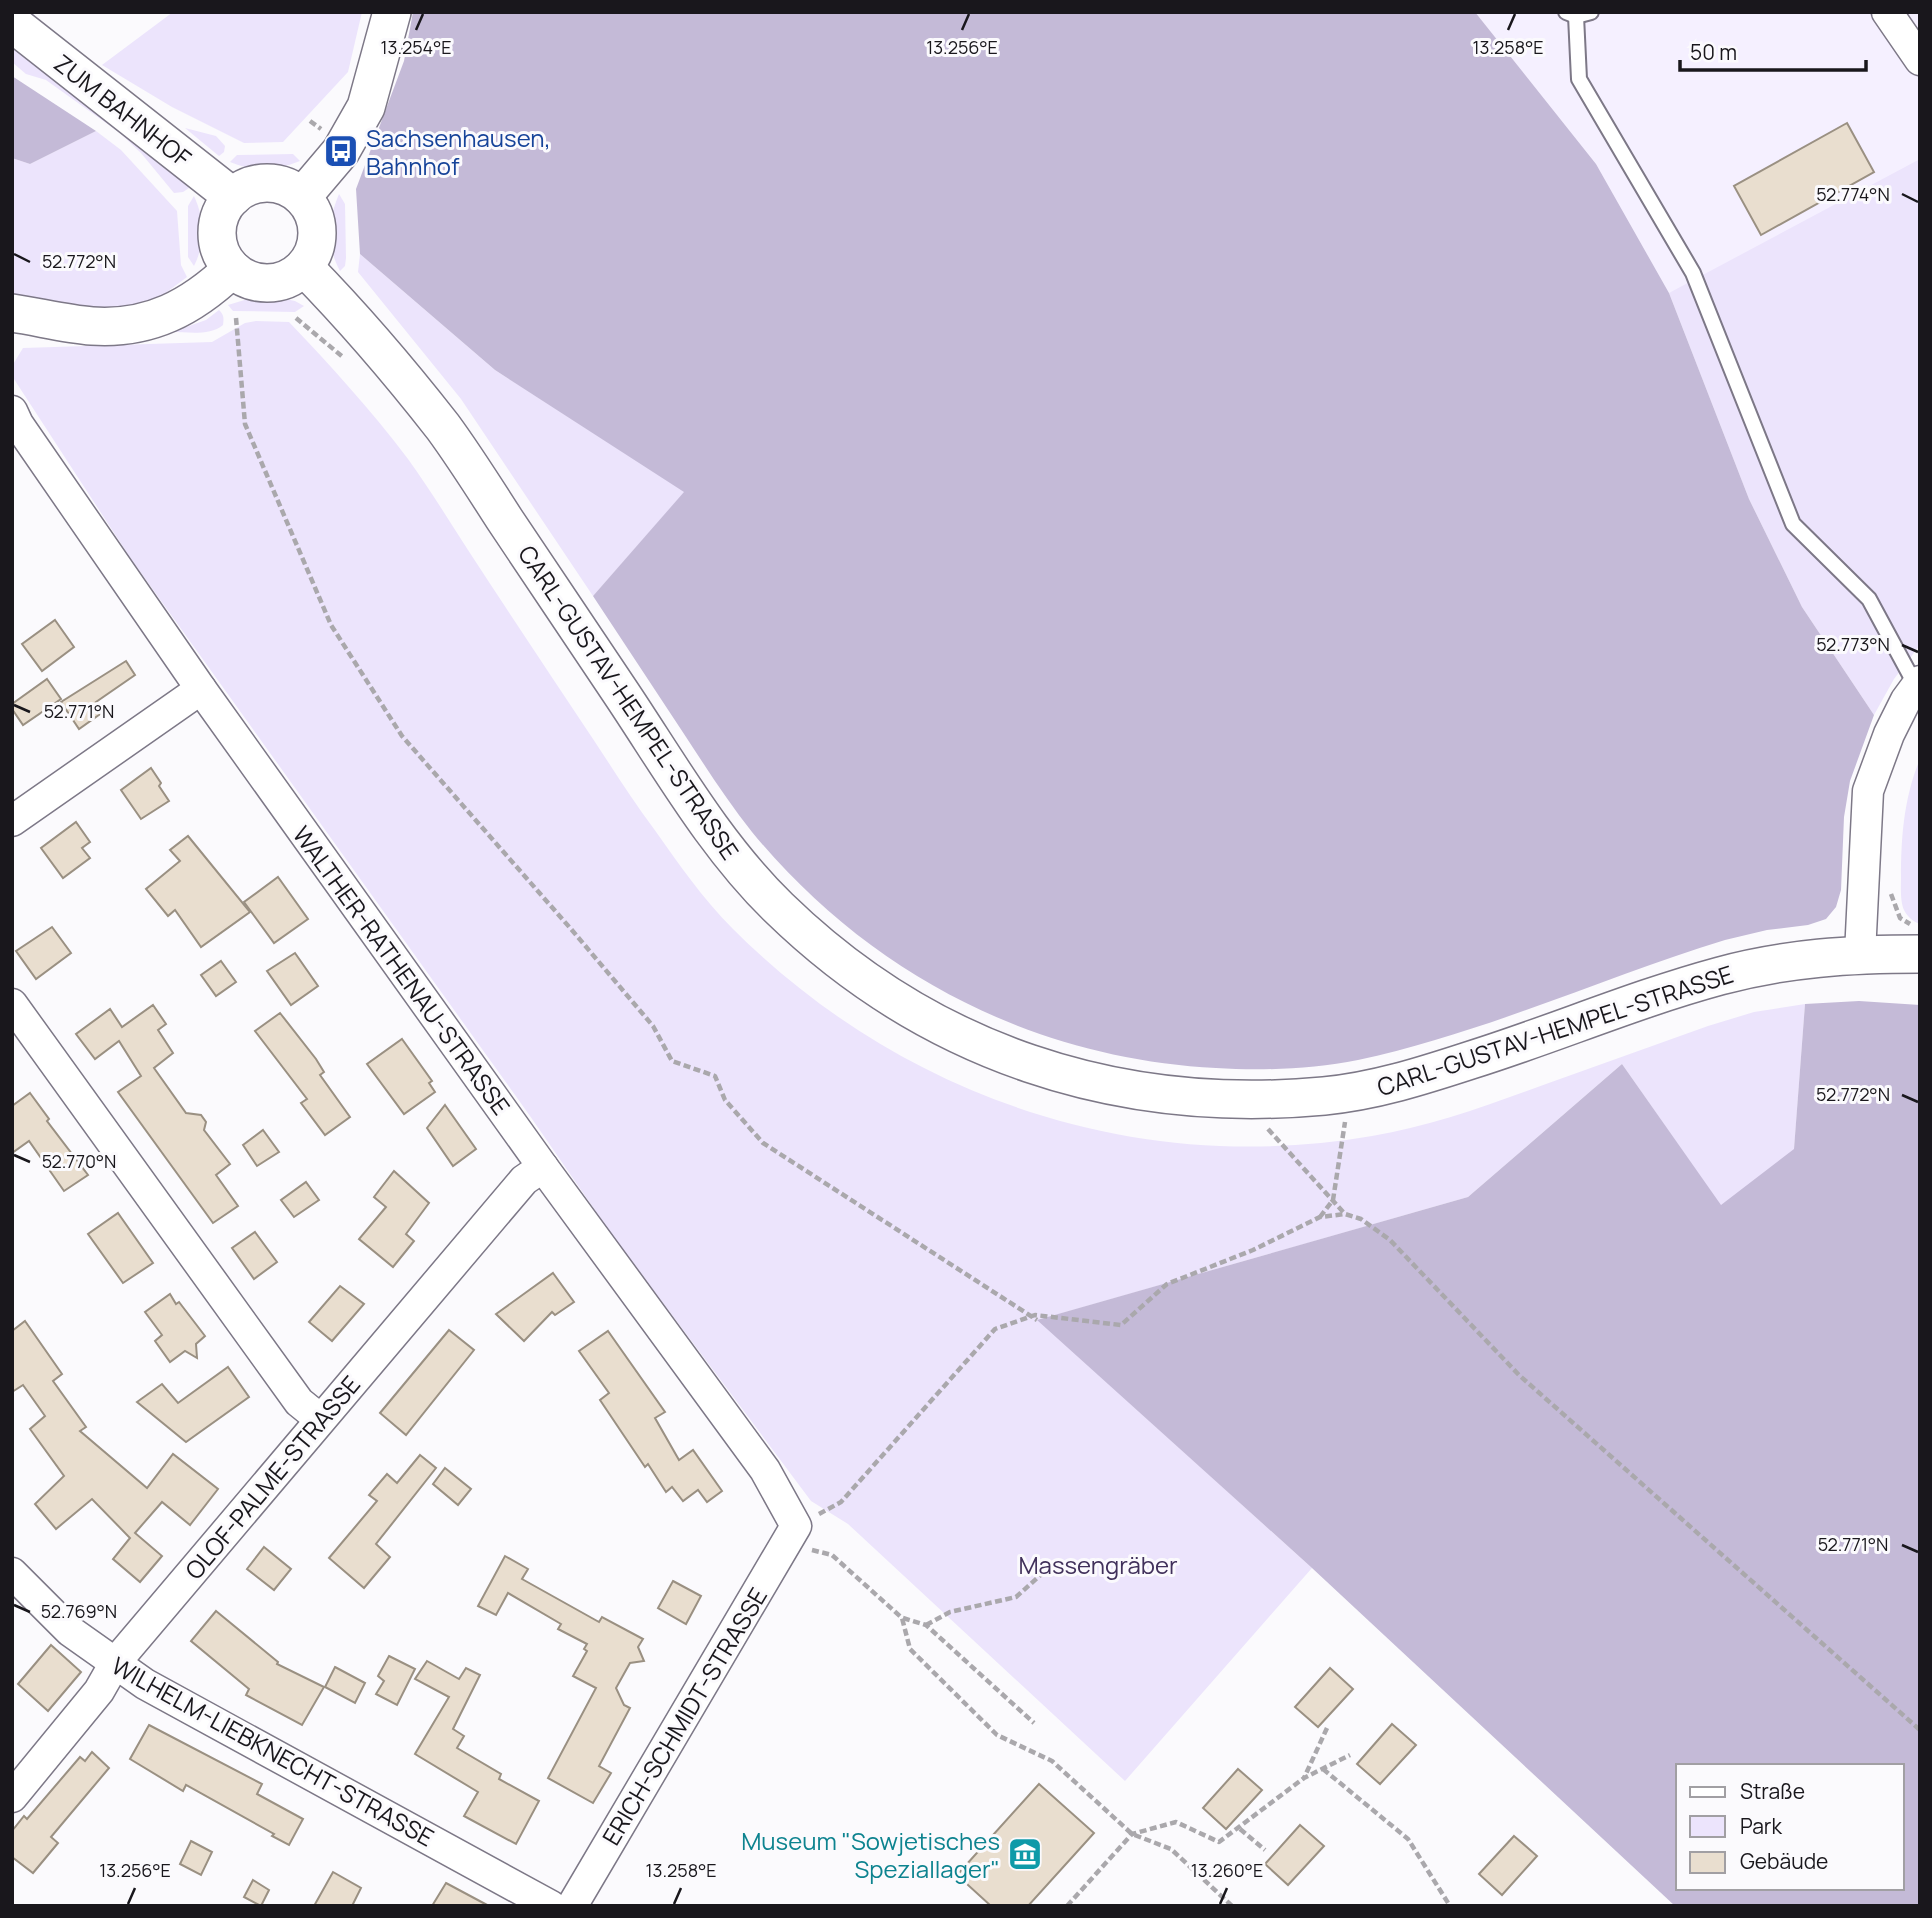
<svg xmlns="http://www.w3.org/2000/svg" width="1932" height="1918" viewBox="0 0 1932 1918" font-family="Manrope,sans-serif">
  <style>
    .built { fill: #f5f0ff }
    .green { fill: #ece4fc }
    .forest { fill: #c4bad7; fill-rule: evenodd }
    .building { fill: #e9decf; stroke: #9a9082; stroke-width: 2 }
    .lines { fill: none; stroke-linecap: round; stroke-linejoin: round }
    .service-casing { stroke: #7d7887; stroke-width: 18 }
    .minor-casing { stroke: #7d7887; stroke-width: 33 }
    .tertiary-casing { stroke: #7d7887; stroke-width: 40 }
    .path { stroke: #aaa8ac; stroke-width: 4.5; stroke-dasharray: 7 3.5; stroke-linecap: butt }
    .service { stroke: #fff; stroke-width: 14 }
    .minor { stroke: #fff; stroke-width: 30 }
    .tertiary { stroke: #fff; stroke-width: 37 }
    .ticks { fill: none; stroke: #19171c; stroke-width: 2.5 }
    .labels { text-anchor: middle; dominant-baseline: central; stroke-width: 6; stroke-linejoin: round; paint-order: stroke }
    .street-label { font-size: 24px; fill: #19171c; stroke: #fbfafd }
    .transit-label { font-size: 24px; fill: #164399; stroke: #fbfafd; text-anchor: start }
    .park-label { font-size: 24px; fill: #41315b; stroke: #fbfafd }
    .culture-label { font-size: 24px; fill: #0d838f; stroke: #fbfafd; text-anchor: end }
    .ticks-label { font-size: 18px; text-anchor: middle; fill: #19171c; stroke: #fbfafd; stroke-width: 6; stroke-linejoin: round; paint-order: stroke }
  </style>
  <rect width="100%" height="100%" fill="#fbfafd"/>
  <!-- built -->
  <polygon class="built" points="1475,12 1920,12 1920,160 1706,278 1669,293 1596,164"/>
  <!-- green -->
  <g class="green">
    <polygon points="173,12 362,12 348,72 283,142 244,143 172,107 102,65"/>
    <polygon points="12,41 133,134 189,188 183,192 174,193 141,153 120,133 46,80 26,74 12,62"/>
    <polygon points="185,128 216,136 225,146 224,152 219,156"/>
    <polygon points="96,131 121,150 177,211 181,265 187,277 152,303 102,312 12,296 12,158 30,164"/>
    <path d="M293,154L300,161C275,171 255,172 230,162L237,155Z"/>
    <polygon points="1920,159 1920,645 1894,679 1874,715 1802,607 1749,499 1669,293"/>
    <path d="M339,194L345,204L346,258L345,266L340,271C326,245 328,220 339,194Z"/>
    <path d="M194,196C205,221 206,241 194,266L188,257V206Z"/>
    <polygon points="360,254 495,370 685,492 593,596 461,399 358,272"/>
    <polygon points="271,296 295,301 304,306 295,312 233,311 228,305 251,298"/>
    <path d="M219,310C224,315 224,318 223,325C210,336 188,332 172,332L206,320Z"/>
    <path d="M256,321L289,322C331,366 371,410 408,459C429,488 448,519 468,550C509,613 551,676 593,739C613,769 632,800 654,829C678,863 703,899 733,929C901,1097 1136,1177 1372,1136C1432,1126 1489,1105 1546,1084C1600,1065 1654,1045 1708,1026L1754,1012L1805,1004L1794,1150L1721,1206L1622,1064L1468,1197L1038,1320L1312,1568L1125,1781L848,1524L811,1501L610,1232L530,1116L131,559L12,376V366L23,348L212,342L245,323Z"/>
    <path d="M1920,759V924C1913,922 1907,916 1904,910C1900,901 1901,887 1901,877C1901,837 1904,797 1920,759Z"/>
  </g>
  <!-- forest -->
  <g class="forest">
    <path d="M413,12H1475L1596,164L1669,293L1749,499L1802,607L1874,715L1850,781L1844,817L1841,890L1836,907L1826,919L1808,925L1767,930L1725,940C1602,978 1484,1033 1358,1060C1312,1069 1262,1071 1216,1068C1032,1058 869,974 752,832C728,802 707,769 686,737C655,690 624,643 593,596L684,492L495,370L360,254L356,189L404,61Z"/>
    <polygon points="12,76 96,131 30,164 12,158"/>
    <path d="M1859,1001L1920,1005V1906H1675L1312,1568L1037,1320L1468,1197L1622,1064L1721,1205L1794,1149L1805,1004ZM1678,1766H1902V1888H1678Z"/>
  </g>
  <!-- building -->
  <g class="building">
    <polygon points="1847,123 1874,172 1761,235 1734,186"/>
    <polygon points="55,620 74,647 42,671 22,644"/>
    <polygon points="126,661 135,675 96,702 103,712 79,729 61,702"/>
    <polygon points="47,679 61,699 23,725 12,709 12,704"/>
    <polygon points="151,768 161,783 159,786 169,801 141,819 121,790"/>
    <polygon points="76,822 90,842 82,848 90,858 63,878 41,848"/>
    <polygon points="188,836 250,912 201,947 175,910 168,916 146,889 180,861 170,850"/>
    <polygon points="278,877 308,919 274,943 244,902"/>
    <polygon points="52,927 71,953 36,979 16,951"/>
    <polygon points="295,953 318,986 291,1005 267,971"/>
    <polygon points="221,961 236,982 216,996 201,975"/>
    <polygon points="153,1005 166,1024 158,1030 173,1053 154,1068 186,1113 201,1115 206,1122 204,1130 230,1164 216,1175 238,1206 213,1223 118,1092 141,1076 119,1041 95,1059 76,1034 110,1009 122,1027"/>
    <polygon points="280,1013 316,1059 324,1072 320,1075 350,1117 325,1135 301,1103 307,1099 255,1031"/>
    <polygon points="402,1039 432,1081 429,1083 435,1092 404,1114 367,1064"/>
    <polygon points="30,1093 49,1119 47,1121 88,1175 64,1191 29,1141 12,1153 12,1106"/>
    <polygon points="445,1105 476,1149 453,1166 427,1128"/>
    <polygon points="263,1130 279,1152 257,1166 243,1145"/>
    <polygon points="394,1171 429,1203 406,1234 414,1241 393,1267 359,1239 386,1207 374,1197"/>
    <polygon points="306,1182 319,1200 294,1217 281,1200"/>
    <polygon points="118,1213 153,1263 123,1283 88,1234"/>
    <polygon points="255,1232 277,1262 254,1279 232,1248"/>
    <polygon points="553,1273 574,1302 555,1315 552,1312 524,1341 496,1314"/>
    <polygon points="340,1286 364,1304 332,1341 309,1322"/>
    <polygon points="170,1294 176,1304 179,1302 205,1336 196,1344 197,1358 185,1351 170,1362 155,1341 162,1335 145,1312"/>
    <polygon points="25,1321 62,1374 53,1381 86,1427 80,1431 147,1488 173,1454 218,1489 190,1525 162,1502 135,1533 162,1556 140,1582 113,1559 130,1538 92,1499 56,1529 35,1504 64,1476 30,1429 45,1416 23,1385 12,1392 12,1331"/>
    <polygon points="449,1330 474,1350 406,1435 380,1413"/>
    <polygon points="608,1331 665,1412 655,1418 679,1460 693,1450 722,1491 707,1502 698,1490 683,1501 672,1487 666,1492 648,1464 645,1467 600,1400 609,1393 579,1351"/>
    <polygon points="228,1367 249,1397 186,1442 137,1402 162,1384 178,1403"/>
    <polygon points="420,1455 436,1468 376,1544 390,1557 364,1588 329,1558 377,1501 369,1495 387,1474 397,1483"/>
    <polygon points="445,1468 471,1489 458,1505 433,1484"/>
    <polygon points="264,1547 291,1569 274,1590 247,1569"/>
    <polygon points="505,1556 528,1569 522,1579 599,1622 602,1617 643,1639 638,1647 644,1661 630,1663 616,1688 624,1705 630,1708 599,1766 611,1773 593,1803 548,1778 596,1688 573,1676 587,1651 584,1649 587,1644 558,1629 561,1624 508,1593 496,1615 478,1606"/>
    <polygon points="673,1581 701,1596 686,1624 658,1608"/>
    <polygon points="216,1611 278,1662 277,1664 324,1687 302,1725 246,1695 249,1689 191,1641"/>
    <polygon points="51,1645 81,1672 48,1711 18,1684"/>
    <polygon points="389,1656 415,1669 397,1705 376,1694 384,1681 378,1676"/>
    <polygon points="427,1661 459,1679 466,1668 480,1675 453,1729 464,1736 457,1748 501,1774 499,1779 539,1801 516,1844 464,1816 478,1792 415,1754 449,1697 415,1679"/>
    <polygon points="335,1667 365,1683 355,1703 325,1687"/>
    <polygon points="1330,1668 1353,1689 1318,1727 1295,1707"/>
    <polygon points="1392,1724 1416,1745 1380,1784 1357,1764"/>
    <polygon points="149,1725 262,1784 257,1794 303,1819 289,1845 272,1836 274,1834 186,1785 183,1791 130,1759"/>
    <polygon points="92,1752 109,1768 51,1837 58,1843 33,1873 12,1857 12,1831 24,1816 27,1819 80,1757 85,1761"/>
    <polygon points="1238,1769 1262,1790 1226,1829 1203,1808"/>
    <polygon points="1039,1784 1094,1833 1028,1906 991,1906 957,1875"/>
    <polygon points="1300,1825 1324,1846 1288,1885 1265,1864"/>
    <polygon points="1514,1836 1537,1856 1502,1895 1479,1874"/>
    <polygon points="191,1841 212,1852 201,1875 180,1864"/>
    <polygon points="333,1872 361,1888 352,1906 314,1906"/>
    <polygon points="253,1880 269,1890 261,1906 244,1897"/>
    <polygon points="446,1883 489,1906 432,1906"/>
  </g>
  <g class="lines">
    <!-- service casing -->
    <g class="service-casing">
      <g id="service">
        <polyline points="1566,12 1576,16 1591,12"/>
        <polyline points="1576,16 1579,79 1693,273 1793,524 1869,599 1916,686"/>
      </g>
    </g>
    <!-- minor casing -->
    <g class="minor-casing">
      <g id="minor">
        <polyline points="1887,12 1920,60"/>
        <polyline points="12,411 18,424 201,689 543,1167 765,1470 796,1526 572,1906"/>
        <polyline points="12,821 201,689"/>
        <polyline points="1860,954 1868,791 1889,734 1906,700 1920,681"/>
        <polyline points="12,1004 299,1402 320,1419"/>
        <polyline points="12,1573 70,1631 145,1684 551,1906"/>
        <polyline points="12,1797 99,1691 115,1663 524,1180 543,1167"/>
      </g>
    </g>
    <!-- tertiary casing -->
    <g class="tertiary-casing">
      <g id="tertiary">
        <polyline points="12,23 233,197"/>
        <circle cx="267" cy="233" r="50"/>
        <polyline points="302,197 341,151 366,107 392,12"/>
        <path d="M304,267C353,317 400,372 443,427C465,457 485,489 505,520C544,579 584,637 623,696C671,768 716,847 779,908C928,1053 1117,1115 1324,1096C1375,1091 1422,1076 1471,1060C1554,1034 1635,999 1720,976C1786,958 1851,954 1920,954"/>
        <path d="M12,313C39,317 66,324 92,326C150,330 192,307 232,269"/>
      </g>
    </g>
    <!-- path -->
    <g class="path">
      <polyline points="310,121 321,129"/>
      <polyline points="236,318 245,424 331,625 402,736 571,929 653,1026 672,1061 715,1076 725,1100 763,1143 1037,1320"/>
      <polyline points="296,318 344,358"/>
      <polyline points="1891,894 1900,918 1910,924"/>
      <polyline points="1268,1129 1344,1213"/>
      <polyline points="1320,1217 1333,1200 1345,1122"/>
      <polyline points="819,1514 841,1502 995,1329 1035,1315 1121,1325 1167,1284 1253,1250 1320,1217 1345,1214 1361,1219 1390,1240 1519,1375 1920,1730"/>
      <polyline points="812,1550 832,1555 902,1618 910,1649 997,1735 1052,1761 1132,1834 1171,1849 1232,1906"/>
      <polyline points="903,1618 926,1625 1034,1723"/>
      <polyline points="926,1625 950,1612 1016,1597 1054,1563"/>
      <polyline points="1327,1728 1304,1778 1350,1755"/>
      <polyline points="1323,1769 1408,1839 1450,1906"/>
      <polyline points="1240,1829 1265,1850"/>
      <polyline points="1067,1906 1132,1834 1176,1822 1219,1842 1304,1778"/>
    </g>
    <!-- service -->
    <use href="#service" class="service"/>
    <!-- minor -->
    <use href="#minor" class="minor"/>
    <!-- tertiary -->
    <use href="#tertiary" class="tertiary"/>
  </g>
  <!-- ticks -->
  <path class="ticks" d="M416,30L423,14M962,30L969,14M1508,30L1515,14M1902,194L1918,202M14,254L30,262M1902,645L1918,652M14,705L30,712M1902,1095L1918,1102M14,1155L30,1162M1902,1545L1918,1552M14,1605L30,1612M128,1904L135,1888M674,1904L681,1888M1220,1904L1227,1888"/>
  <!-- icons -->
  <defs>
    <g id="bus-square" transform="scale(1.75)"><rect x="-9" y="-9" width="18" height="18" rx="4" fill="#1a4fb4" stroke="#fbfafd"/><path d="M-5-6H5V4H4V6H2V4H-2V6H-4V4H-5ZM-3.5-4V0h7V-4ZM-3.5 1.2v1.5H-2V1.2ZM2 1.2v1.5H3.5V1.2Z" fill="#fff"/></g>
    <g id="museum-square" transform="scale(1.75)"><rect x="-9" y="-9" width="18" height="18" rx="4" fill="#0f9aa8" stroke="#fbfafd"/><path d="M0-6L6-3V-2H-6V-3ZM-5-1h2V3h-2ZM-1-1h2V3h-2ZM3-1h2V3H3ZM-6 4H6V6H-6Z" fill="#fff"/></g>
  </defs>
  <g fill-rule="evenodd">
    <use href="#bus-square" x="341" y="151"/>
    <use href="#museum-square" x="1025" y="1854"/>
  </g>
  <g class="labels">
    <!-- street labels -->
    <g class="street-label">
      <text transform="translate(123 110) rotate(38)">ZUM BAHNHOF</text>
      <text transform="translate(629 702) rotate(56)">CARL-GUSTAV-HEMPEL-STRASSE</text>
      <text transform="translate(402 970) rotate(54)">WALTHER-RATHENAU-STRASSE</text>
      <text transform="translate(1555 1030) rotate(-18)">CARL-GUSTAV-HEMPEL-STRASSE</text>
      <text transform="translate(272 1477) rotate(-50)">OLOF-PALME-STRASSE</text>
      <text transform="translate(684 1716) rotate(-59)">ERICH-SCHMIDT-STRASSE</text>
      <text transform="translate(273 1751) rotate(29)">WILHELM-LIEBKNECHT-STRASSE</text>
    </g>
    <!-- transit labels -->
    <g class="transit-label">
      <text x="366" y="137">Sachsenhausen,<tspan x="366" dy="28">Bahnhof</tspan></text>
    </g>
    <!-- park labels -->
    <g class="park-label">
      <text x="1098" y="1564">Massengräber</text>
    </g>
    <!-- culture labels -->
    <g class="culture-label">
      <text x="1000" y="1840">Museum "Sowjetisches<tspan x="1000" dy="28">Speziallager"</tspan></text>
    </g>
  </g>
  <g class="ticks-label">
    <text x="416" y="54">13.254°E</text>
    <text x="962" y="54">13.256°E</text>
    <text x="1508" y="54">13.258°E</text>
    <text x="1853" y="201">52.774°N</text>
    <text x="79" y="268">52.772°N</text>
    <text x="1853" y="651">52.773°N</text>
    <text x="79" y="718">52.771°N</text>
    <text x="1853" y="1101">52.772°N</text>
    <text x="79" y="1168">52.770°N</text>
    <text x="1853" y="1551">52.771°N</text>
    <text x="79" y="1618">52.769°N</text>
    <text x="135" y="1877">13.256°E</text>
    <text x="681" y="1877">13.258°E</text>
    <text x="1227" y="1877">13.260°E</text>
  </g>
  <!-- border -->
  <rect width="1932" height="1918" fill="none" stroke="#19171c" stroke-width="28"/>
  <!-- legend -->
  <rect x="1676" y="1764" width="228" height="126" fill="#fbfafd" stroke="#a19fa3" stroke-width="2"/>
  <rect x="1690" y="1787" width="35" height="10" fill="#ffffff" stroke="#a19fa3" stroke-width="2"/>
  <text x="1740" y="1799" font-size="21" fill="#19171c">Straße</text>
  <rect x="1690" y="1816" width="35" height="21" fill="#ece4fc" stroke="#a19fa3" stroke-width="2"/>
  <text x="1740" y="1834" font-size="21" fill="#19171c">Park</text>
  <rect x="1690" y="1852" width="35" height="21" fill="#e9decf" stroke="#a19fa3" stroke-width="2"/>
  <text x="1740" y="1869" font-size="21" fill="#19171c">Gebäude</text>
  <!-- scale -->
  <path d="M1680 60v10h186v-10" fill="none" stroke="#19171c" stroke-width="3.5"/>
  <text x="1690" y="60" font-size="21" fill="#19171c" stroke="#fbfafd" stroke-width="5" paint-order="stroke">50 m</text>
</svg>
